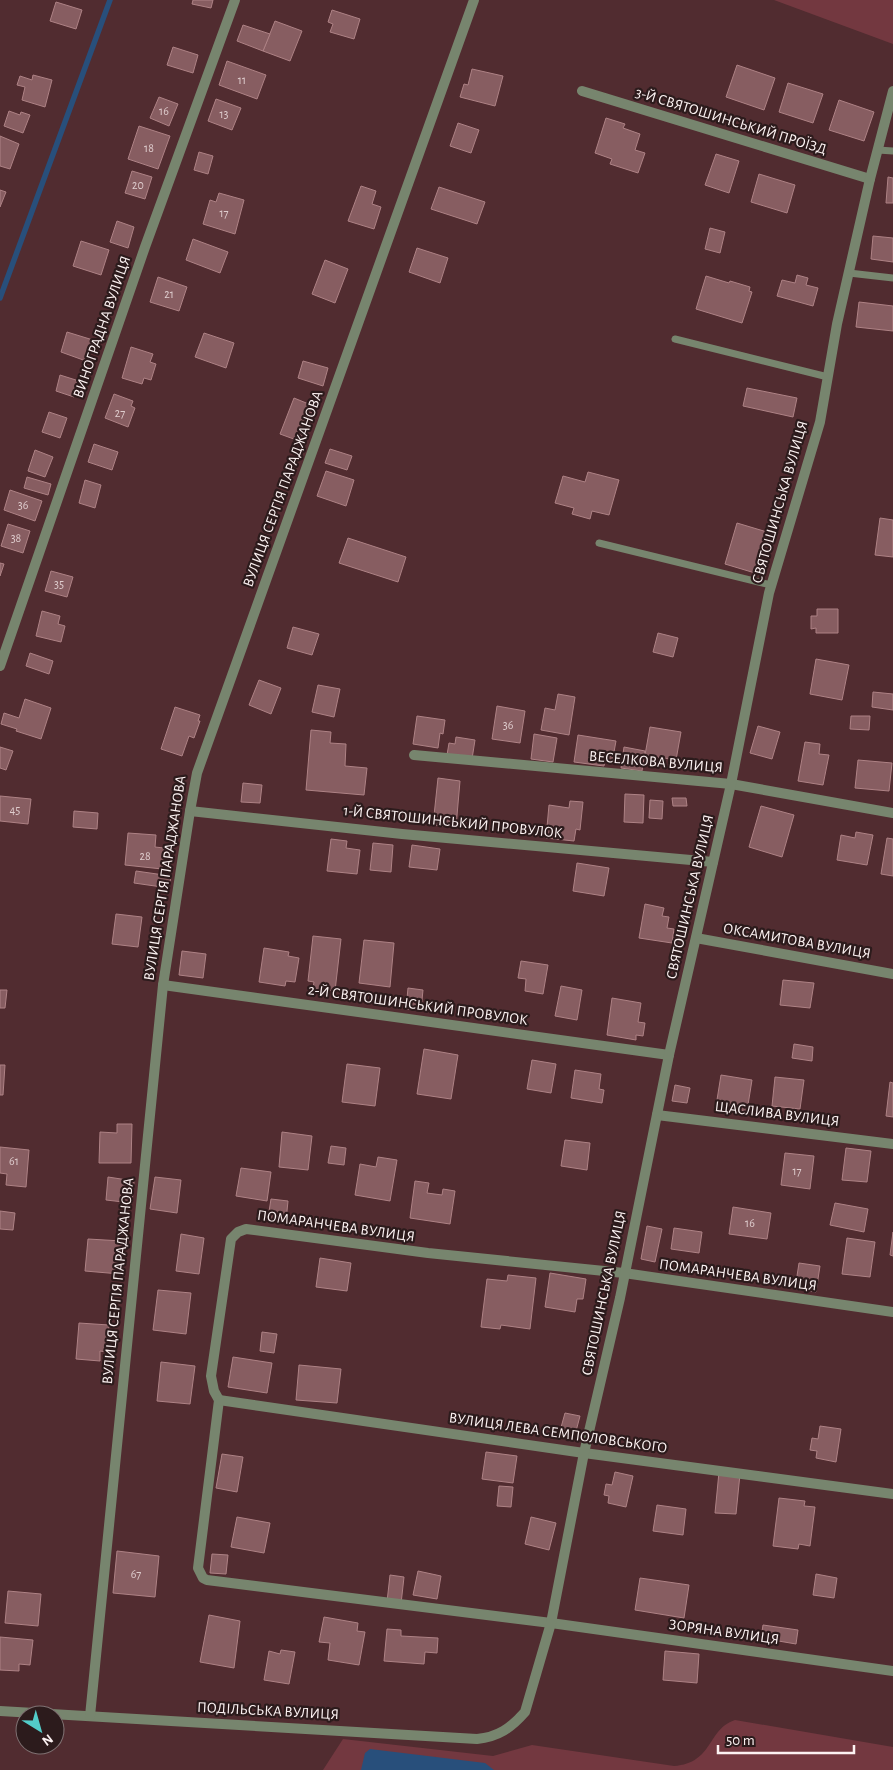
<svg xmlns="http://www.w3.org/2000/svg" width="893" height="1770" viewBox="0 0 893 1770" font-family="'Alegreya Sans',sans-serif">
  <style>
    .green { fill: #733840 }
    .water { fill: #284f7b }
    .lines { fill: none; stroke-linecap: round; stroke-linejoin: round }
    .stream { stroke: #284f7b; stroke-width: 5.5 }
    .building { fill: #875d61; stroke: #ae8285 }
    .lane { stroke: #77856e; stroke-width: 7 }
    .street { stroke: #77856e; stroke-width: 10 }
    .labels { text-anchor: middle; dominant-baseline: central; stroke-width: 4.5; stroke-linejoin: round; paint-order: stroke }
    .number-label { font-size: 12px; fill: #dfcdce }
    .street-label { font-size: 15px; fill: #fcf2f2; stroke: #2c1b1c }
  </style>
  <rect width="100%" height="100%" fill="#512c30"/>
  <!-- green -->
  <g class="green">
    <polygon points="774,0 893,0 893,44"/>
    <path d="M735,1720L893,1747V1770H323L343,1739L493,1756L532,1745L674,1766C714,1763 707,1729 735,1720Z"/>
  </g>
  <!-- water -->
  <polygon class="water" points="370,1749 485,1763 494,1770 361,1770 365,1753"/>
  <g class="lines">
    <!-- stream -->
    <polyline class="stream" points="0,298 110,0"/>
  </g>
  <!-- building -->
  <g class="building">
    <polygon points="193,0 213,0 211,8 192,4"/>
    <polygon points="56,2 82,10 76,29 50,21"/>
    <polygon points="332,10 360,19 354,39 330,32 333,24 328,22"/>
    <polygon points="275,21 302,31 290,61 263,51"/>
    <polygon points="243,25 270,34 263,51 237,41"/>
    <polygon points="173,47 198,55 193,73 167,65"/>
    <polygon points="227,61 266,75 257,99 219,85"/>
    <polygon points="737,65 775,78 764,110 726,97"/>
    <polygon points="472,69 503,76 495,106 460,97 464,84 468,85"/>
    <polygon points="33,75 52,80 45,107 22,100 25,87 17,85 20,76 32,80"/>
    <polygon points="788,83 823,94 813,123 779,112"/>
    <polygon points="159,97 178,104 169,126 150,118"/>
    <polygon points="216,99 241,108 232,130 208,121"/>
    <polygon points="839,100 874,112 864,141 829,130"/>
    <polygon points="9,111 20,115 21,112 30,115 23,133 4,126"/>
    <polygon points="606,118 625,124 623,128 640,134 635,150 645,153 638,173 610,164 612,159 595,153"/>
    <polygon points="458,123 479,130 471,153 450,146"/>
    <polygon points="139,126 170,136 158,169 128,159"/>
    <polygon points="0,136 19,144 10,169 0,166"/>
    <polygon points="199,152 213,156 208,174 194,170"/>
    <polygon points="716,154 739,161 729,193 705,185"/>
    <polygon points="132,171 152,177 145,199 125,193"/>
    <polygon points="759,174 795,185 787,213 751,202"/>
    <polygon points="888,177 893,178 893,203 886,203"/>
    <polygon points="361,186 376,191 372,204 381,207 374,229 348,221"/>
    <polygon points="439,187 485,202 477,224 431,209"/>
    <polygon points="0,190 6,192 0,207"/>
    <polygon points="219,193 244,200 235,234 203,224 210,200 216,202"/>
    <polygon points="117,221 134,227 128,248 110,242"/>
    <polygon points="710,228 725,232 720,253 705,249"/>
    <polygon points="873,236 893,238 893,262 871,259"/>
    <polygon points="193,239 228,252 220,273 186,260"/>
    <polygon points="81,241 109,250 101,275 73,266"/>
    <polygon points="417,248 448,258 440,283 409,272"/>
    <polygon points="325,260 348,269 335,303 312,294"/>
    <polygon points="797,275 808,278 806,285 818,288 813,306 777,296 782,280 795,283"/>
    <polygon points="706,276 729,283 730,281 750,287 749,291 752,292 742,323 696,309"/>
    <polygon points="158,277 187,287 179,311 150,302"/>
    <polygon points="859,302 893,306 893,331 856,327"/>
    <polygon points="67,332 93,340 86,361 61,352"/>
    <polygon points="204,333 234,343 226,368 195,357"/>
    <polygon points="131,347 153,354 150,362 156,364 151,380 144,378 142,384 122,378"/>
    <polygon points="303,361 328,368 323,386 298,378"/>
    <polygon points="60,375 79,381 74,397 56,391"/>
    <polygon points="747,388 797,398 793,417 743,406"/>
    <polygon points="114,394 133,401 131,406 135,408 128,427 105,418"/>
    <polygon points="294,398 316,407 302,442 280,434"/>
    <polygon points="49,412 67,418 60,438 42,432"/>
    <polygon points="94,444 118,452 112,470 88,462"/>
    <polygon points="330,449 352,456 347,470 325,463"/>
    <polygon points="35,450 53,457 45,477 28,471"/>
    <polygon points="326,471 354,480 346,506 317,496"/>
    <polygon points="588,472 619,480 609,515 592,511 590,519 572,514 574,508 555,503 563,476 585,482"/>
    <polygon points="27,477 51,484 48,495 24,488"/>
    <polygon points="85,480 101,485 95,508 79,503"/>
    <polygon points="10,490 42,501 35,521 4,510"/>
    <polygon points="880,518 893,520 893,557 875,555"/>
    <polygon points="737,523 767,532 755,573 725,564"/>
    <polygon points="8,524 30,531 23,553 1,546"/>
    <polygon points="348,538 406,557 398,582 339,563"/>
    <polygon points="0,563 4,564 0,576"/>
    <polygon points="51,571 73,577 67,597 45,591"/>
    <polygon points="817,609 838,609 838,633 816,633 816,628 811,629 811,616 817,616"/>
    <polygon points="42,611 60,616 58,624 65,626 61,642 36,636"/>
    <polygon points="293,627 319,634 312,655 287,648"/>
    <polygon points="658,633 678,638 673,657 653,652"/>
    <polygon points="30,653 53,661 49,674 26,666"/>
    <polygon points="816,659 849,665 842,700 810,694"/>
    <polygon points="259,680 281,688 271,714 249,705"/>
    <polygon points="318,685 340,689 334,717 312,712"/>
    <polygon points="873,692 893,694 893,710 872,707"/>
    <polygon points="558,694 575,697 569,735 541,730 545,708 555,710"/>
    <polygon points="25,699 51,708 41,739 16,731 17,729 1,724 4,713 19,718"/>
    <polygon points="497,706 525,711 520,743 492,739"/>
    <polygon points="175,707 200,715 198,721 200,721 194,738 189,736 182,756 161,749"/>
    <polygon points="417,716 445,720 443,734 440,733 438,748 413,744"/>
    <polygon points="851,716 870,716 869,730 850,729"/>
    <polygon points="758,726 780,732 772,759 750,753"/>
    <polygon points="650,727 681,732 676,760 645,755"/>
    <polygon points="311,730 331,732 330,743 346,744 345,766 367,768 364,795 306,790"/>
    <polygon points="534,734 557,738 553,762 531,759"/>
    <polygon points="578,735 616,741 612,763 605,761 604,766 574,762"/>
    <polygon points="456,737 475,740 472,759 447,755 449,743 455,744"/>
    <polygon points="805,742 820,744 819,754 829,755 823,785 798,781"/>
    <polygon points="0,747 13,751 6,770 0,768"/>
    <polygon points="624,747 645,751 642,771 621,768"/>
    <polygon points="858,760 892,763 889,791 855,788"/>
    <polygon points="438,778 460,781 456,827 433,825"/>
    <polygon points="243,783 262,785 260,803 241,802"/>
    <polygon points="625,794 644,795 643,823 624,822"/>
    <polygon points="0,796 31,799 28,824 0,821"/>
    <polygon points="672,798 686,798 687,806 673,806"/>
    <polygon points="650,800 663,801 662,819 649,818"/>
    <polygon points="570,801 583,802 580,830 576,829 574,841 546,838 549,805 569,808"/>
    <polygon points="761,806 794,815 782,857 749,847"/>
    <polygon points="74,811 98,813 97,829 73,827"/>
    <polygon points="856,832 873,835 867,865 837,860 841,835 855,838"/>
    <polygon points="128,833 156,835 155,847 164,848 162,869 125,865"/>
    <polygon points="887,838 893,839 893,876 881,874"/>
    <polygon points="331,839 347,841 346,848 360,850 357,874 327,871"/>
    <polygon points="373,843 393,845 391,872 370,870"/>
    <polygon points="412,845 440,849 437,870 409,867"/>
    <polygon points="577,863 609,868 604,896 573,891"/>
    <polygon points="136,871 171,876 169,888 134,883"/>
    <polygon points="645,904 664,908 662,916 669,917 667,928 674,929 672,943 639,938"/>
    <polygon points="116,914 142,917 138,947 112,944"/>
    <polygon points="313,936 341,939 335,991 313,988 314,982 308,981"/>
    <polygon points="364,940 394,943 390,987 359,983"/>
    <polygon points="264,948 289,952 288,956 299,958 295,982 286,981 285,986 259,982"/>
    <polygon points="182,951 206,954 203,978 179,975"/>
    <polygon points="521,961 548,965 543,994 525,991 526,979 518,978"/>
    <polygon points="783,980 814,983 810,1008 780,1005"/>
    <polygon points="561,986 582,990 577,1020 555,1016"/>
    <polygon points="408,988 423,990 421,1010 406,1009"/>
    <polygon points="0,990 7,990 5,1008 0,1008"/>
    <polygon points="612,998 641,1003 638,1022 645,1023 643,1036 636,1035 636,1040 607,1035"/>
    <polygon points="794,1044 813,1047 812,1061 792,1058"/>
    <polygon points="424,1049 458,1055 451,1099 417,1094"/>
    <polygon points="532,1060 556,1064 551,1093 527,1089"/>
    <polygon points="347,1064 380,1068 375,1106 342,1102"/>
    <polygon points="0,1065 5,1065 3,1095 0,1095"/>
    <polygon points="575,1070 601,1074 599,1089 604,1090 602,1103 571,1098"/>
    <polygon points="721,1075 752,1080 747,1111 716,1106"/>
    <polygon points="775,1077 804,1080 800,1109 772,1106"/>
    <polygon points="890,1082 893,1083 893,1117 886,1116"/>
    <polygon points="675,1085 690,1088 687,1103 672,1101"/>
    <polygon points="117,1124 132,1124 131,1163 99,1163 100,1132 117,1133"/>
    <polygon points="282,1132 312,1136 308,1170 279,1167"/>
    <polygon points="565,1140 590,1143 587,1170 561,1166"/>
    <polygon points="331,1146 346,1148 344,1165 328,1163"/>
    <polygon points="0,1147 29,1150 26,1187 6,1185 7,1174 0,1173"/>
    <polygon points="846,1148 871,1151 867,1182 842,1180"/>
    <polygon points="785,1153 814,1156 810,1189 781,1185"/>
    <polygon points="378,1157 397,1160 390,1201 355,1195 360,1164 376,1167"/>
    <polygon points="241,1168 271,1172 267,1201 236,1196"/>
    <polygon points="108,1177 134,1181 132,1203 106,1200"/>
    <polygon points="155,1177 181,1180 177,1213 150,1209"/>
    <polygon points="415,1181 429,1183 427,1193 442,1195 443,1189 455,1191 450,1224 410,1218"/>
    <polygon points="271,1199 288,1201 286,1221 268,1218"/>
    <polygon points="835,1203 868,1209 864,1232 830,1225"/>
    <polygon points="733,1207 771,1213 767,1239 729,1234"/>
    <polygon points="0,1211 15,1213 13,1230 0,1229"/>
    <polygon points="647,1226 662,1229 655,1262 641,1259"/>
    <polygon points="674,1228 702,1232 699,1253 671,1249"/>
    <polygon points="893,1232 893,1256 890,1255"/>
    <polygon points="181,1234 204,1238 199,1274 176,1271"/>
    <polygon points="847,1238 875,1242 870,1277 842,1274"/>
    <polygon points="88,1239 122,1241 120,1274 85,1271"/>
    <polygon points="320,1258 351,1263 347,1291 316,1287"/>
    <polygon points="799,1263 820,1266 816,1292 795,1289"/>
    <polygon points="550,1273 586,1279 583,1299 577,1299 575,1312 545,1307"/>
    <polygon points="508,1275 536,1278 530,1329 501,1325 500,1329 481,1327 487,1279 507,1281"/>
    <polygon points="158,1290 191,1293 186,1334 153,1330"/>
    <polygon points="79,1323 109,1325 107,1352 100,1351 100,1361 76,1359"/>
    <polygon points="262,1332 277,1334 274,1353 260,1351"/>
    <polygon points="233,1357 272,1363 267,1393 228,1387"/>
    <polygon points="161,1362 195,1366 190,1404 157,1401"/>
    <polygon points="299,1365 341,1369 337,1403 296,1400"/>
    <polygon points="565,1413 580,1416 575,1435 560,1431"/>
    <polygon points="820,1426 841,1429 836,1462 816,1458 817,1451 810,1450 812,1438 818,1439"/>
    <polygon points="486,1452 517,1456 513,1483 482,1479"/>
    <polygon points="222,1454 243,1457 237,1492 216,1488"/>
    <polygon points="615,1472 633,1476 626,1507 608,1503 609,1496 604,1495 606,1484 612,1485"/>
    <polygon points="719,1472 740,1474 736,1514 715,1513"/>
    <polygon points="499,1486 513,1487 511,1507 497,1506"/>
    <polygon points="779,1498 805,1501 804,1506 815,1507 810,1546 799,1544 798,1549 773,1546"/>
    <polygon points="657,1505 686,1509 683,1535 653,1531"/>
    <polygon points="237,1517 270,1523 264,1553 231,1547"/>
    <polygon points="531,1517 556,1523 549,1550 525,1544"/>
    <polygon points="117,1551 159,1556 155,1597 113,1593"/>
    <polygon points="212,1554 228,1555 226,1574 210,1573"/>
    <polygon points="418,1571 441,1576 437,1599 413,1595"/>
    <polygon points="816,1574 837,1578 834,1598 813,1595"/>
    <polygon points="390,1575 404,1577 401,1604 387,1602"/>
    <polygon points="640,1578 689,1585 684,1618 635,1610"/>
    <polygon points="8,1591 41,1594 38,1626 5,1623"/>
    <polygon points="209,1615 240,1621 234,1668 200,1662"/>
    <polygon points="324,1617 358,1623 357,1631 365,1632 359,1665 328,1660 330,1643 319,1642"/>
    <polygon points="763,1625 798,1630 796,1644 761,1638"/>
    <polygon points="387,1629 401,1630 401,1636 438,1638 437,1653 425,1652 424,1664 384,1661"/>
    <polygon points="0,1637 33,1640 30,1665 19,1664 19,1671 0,1670"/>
    <polygon points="281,1650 295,1652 289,1684 264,1680 269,1651 280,1654"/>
    <polygon points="665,1651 699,1654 697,1683 663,1680"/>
  </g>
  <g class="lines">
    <!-- lane -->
    <g class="lane">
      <polyline points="878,150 893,151"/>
      <polyline points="849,273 893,278"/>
      <polyline points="675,339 828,377"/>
      <polyline points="599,543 771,585"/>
    </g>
    <!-- street -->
    <g class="street">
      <polyline points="582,91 870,179"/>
      <polyline points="0,666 145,247 235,0"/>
      <polyline points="414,755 731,784 893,813"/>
      <polyline points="190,811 402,834 713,862"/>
      <polyline points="696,938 893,974"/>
      <polyline points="163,985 669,1055"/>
      <polyline points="657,1115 893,1144"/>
      <polyline points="893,1312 624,1273 428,1253 246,1229 238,1232 231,1239 211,1376 214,1391 219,1400 198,1568 203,1578 207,1580 551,1623 893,1671"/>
      <polyline points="219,1400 584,1453 893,1494"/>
      <path d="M0,1711L477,1739C498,1737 511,1728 525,1712L551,1623L584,1453L620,1298L669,1055L731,784L769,593L820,422L837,324L870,179L893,91"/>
      <polyline points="90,1716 163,985 190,811 197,773 474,0"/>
    </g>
  </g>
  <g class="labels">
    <!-- number labels -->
    <g class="number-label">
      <text x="242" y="80">11</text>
      <text x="164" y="111">16</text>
      <text x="224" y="114">13</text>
      <text x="149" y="148">18</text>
      <text x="138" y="185">20</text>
      <text x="224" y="213">17</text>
      <text x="169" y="294">21</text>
      <text x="120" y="413">27</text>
      <text x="23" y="505">36</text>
      <text x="16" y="538">38</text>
      <text x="59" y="584">35</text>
      <text x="508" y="725">36</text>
      <text x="15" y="810">45</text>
      <text x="145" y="856">28</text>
      <text x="14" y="1161">61</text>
      <text x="797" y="1171">17</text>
      <text x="750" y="1223">16</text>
      <text x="136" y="1574">67</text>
    </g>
    <!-- street labels -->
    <g class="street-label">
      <text transform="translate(731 121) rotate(17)">3-Й СВЯТОШИНСЬКИЙ ПРОЇЗД</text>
      <text transform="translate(102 327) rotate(-71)">ВИНОГРАДНА ВУЛИЦЯ</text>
      <text transform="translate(283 489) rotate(-70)">ВУЛИЦЯ СЕРГІЯ ПАРАДЖАНОВА</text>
      <text transform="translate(780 502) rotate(-74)">СВЯТОШИНСЬКА ВУЛИЦЯ</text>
      <text transform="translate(656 762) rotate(5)">ВЕСЕЛКОВА ВУЛИЦЯ</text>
      <text transform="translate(453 822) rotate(6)">1-Й СВЯТОШИНСЬКИЙ ПРОВУЛОК</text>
      <text transform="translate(165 878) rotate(-81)">ВУЛИЦЯ СЕРГІЯ ПАРАДЖАНОВА</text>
      <text transform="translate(690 897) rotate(-77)">СВЯТОШИНСЬКА ВУЛИЦЯ</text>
      <text transform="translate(797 941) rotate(10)">ОКСАМИТОВА ВУЛИЦЯ</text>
      <text transform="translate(418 1005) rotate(8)">2-Й СВЯТОШИНСЬКИЙ ПРОВУЛОК</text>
      <text transform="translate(777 1114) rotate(7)">ЩАСЛИВА ВУЛИЦЯ</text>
      <text transform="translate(336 1226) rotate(8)">ПОМАРАНЧЕВА ВУЛИЦЯ</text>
      <text transform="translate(738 1275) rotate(8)">ПОМАРАНЧЕВА ВУЛИЦЯ</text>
      <text transform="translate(118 1281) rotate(-84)">ВУЛИЦЯ СЕРГІЯ ПАРАДЖАНОВА</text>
      <text transform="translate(604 1293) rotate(-78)">СВЯТОШИНСЬКА ВУЛИЦЯ</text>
      <text transform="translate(558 1433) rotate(8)">ВУЛИЦЯ ЛЕВА СЕМПОЛОВСЬКОГО</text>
      <text transform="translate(724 1632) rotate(8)">ЗОРЯНА ВУЛИЦЯ</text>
      <text transform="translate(268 1711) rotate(3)">ПОДІЛЬСЬКА ВУЛИЦЯ</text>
    </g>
  </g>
  <!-- north arrow -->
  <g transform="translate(40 1730) rotate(143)"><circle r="24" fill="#2c1b1c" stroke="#7f7172"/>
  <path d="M0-4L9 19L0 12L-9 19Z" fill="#53cdca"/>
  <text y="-8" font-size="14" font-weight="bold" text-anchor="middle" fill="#fcf2f2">N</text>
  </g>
  <!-- scale -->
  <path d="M718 1745v8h136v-8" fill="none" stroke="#fcf2f2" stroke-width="2.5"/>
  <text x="726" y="1745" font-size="15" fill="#fcf2f2" stroke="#2c1b1c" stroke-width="4" paint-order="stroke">50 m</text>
</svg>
